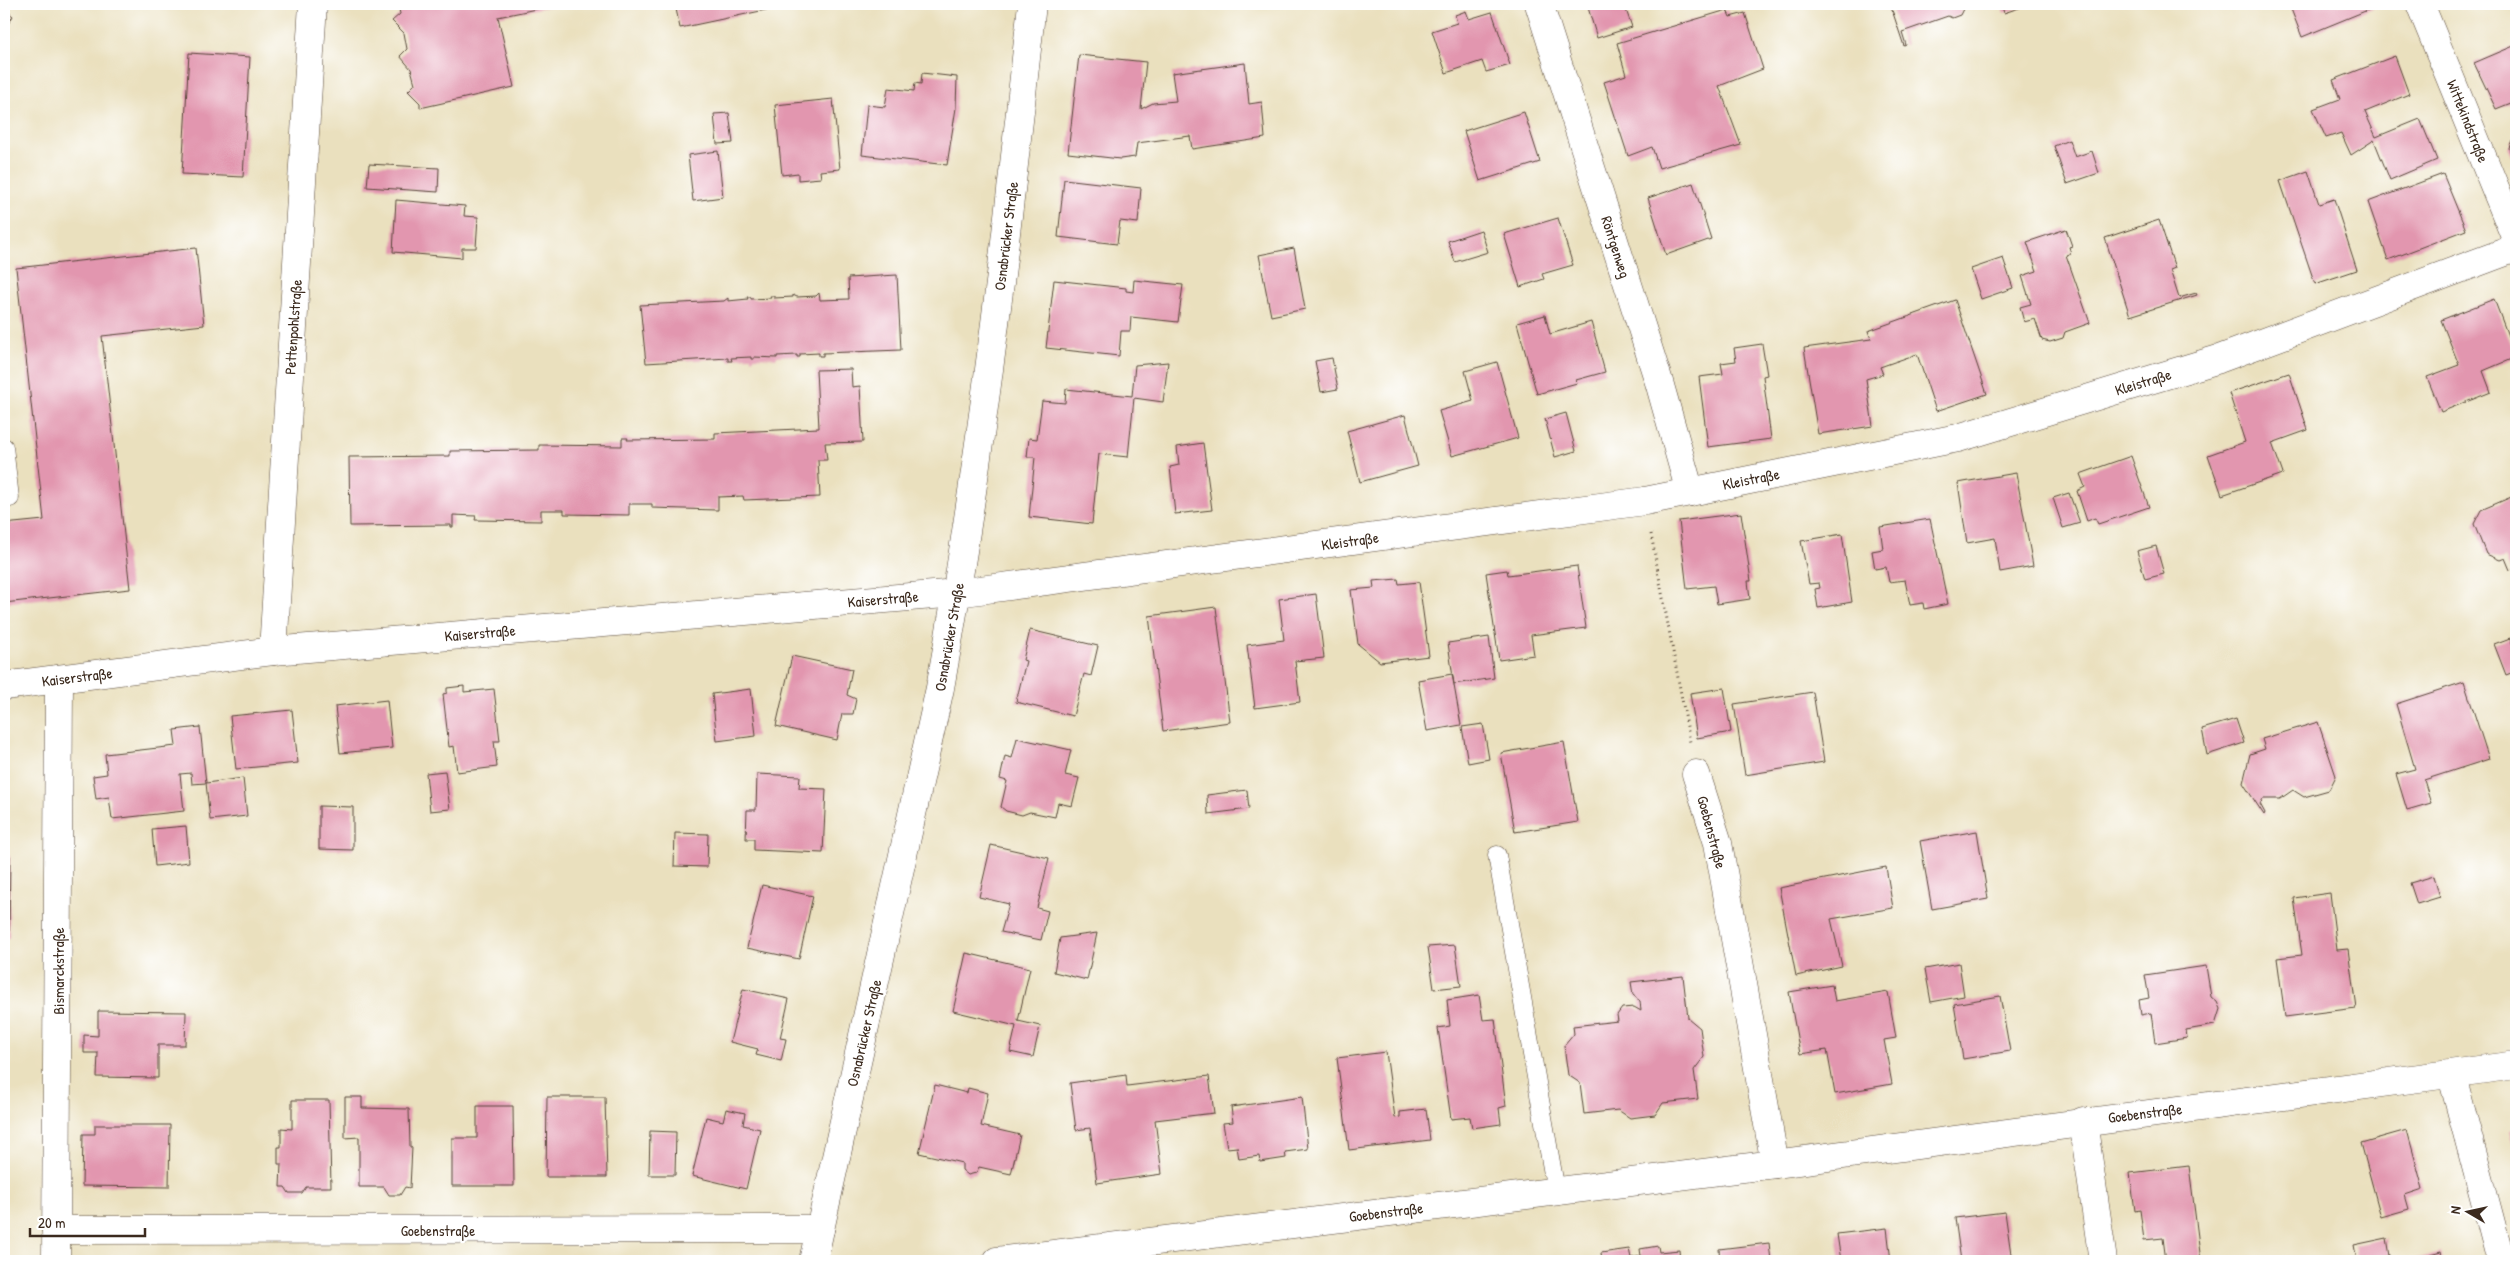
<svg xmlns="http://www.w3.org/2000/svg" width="2520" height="1265" viewBox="0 0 2520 1265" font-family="'Patrick Hand',sans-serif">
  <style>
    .building { fill: #e296af }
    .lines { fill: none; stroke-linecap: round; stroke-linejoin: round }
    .service-casing { stroke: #554536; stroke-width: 19 }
    .minor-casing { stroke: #554536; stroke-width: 29 }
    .tertiary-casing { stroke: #554536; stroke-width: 29 }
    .path { stroke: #554536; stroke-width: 3; stroke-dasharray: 1 4; stroke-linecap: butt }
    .service { stroke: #fff; stroke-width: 18 }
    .minor { stroke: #fff; stroke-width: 28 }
    .tertiary { stroke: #fff; stroke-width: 28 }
    .labels { text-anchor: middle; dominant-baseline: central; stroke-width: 4.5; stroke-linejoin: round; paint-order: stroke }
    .street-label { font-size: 15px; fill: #3b2a1e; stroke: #fff }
  </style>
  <rect width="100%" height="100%" fill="#fff"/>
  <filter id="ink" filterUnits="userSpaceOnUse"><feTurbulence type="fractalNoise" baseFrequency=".02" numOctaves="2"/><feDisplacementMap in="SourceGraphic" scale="10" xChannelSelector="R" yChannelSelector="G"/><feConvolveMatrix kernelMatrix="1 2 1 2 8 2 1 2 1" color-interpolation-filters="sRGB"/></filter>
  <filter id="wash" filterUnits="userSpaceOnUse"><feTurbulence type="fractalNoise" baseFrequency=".0096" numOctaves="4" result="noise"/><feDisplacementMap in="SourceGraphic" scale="20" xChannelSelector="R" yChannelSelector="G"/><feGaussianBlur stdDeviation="1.12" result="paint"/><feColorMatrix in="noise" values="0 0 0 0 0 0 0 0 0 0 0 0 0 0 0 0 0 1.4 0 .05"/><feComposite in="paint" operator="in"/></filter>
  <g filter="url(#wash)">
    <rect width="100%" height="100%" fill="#eae0be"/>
    <g id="blocks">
      <!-- building -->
      <g class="building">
        <polygon points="398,4 554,4 555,5 498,17 514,87 420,108 420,103 408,91 415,84 411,69 400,56 407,49 404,33 392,21 400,14"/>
        <polygon points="675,4 789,4 789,5 680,28"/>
        <polygon points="1587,4 1624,4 1632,27 1597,38"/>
        <polygon points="1890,4 1963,4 1964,7 1960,15 1952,18 1948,16 1902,32 1906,45 1904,46"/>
        <polygon points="2001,4 2031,4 2004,13"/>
        <polygon points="2289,4 2373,4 2375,7 2302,37"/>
        <polygon points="4,9 13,16 4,30"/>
        <polygon points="1727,10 1730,17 1745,13 1763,69 1719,86 1741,145 1659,168 1652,147 1628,156 1604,82 1626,75 1617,43"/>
        <polygon points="1466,11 1469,19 1492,12 1510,65 1486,72 1482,61 1446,73 1432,31 1457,23 1455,15"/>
        <polygon points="2516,45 2516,101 2496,109 2474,63"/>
        <polygon points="189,53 250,57 243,177 182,174"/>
        <polygon points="1079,55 1146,62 1141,109 1153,103 1176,101 1172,73 1245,63 1249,104 1262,102 1265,138 1192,149 1190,136 1137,143 1135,157 1120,159 1068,153"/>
        <polygon points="2395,56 2409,94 2365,112 2376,137 2420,119 2437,160 2390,180 2374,140 2351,155 2341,133 2326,138 2313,109 2340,99 2333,80"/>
        <polygon points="922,73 957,77 956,108 947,165 862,155 867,105 885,107 888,88 914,91 915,83 921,84"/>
        <polygon points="833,99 840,169 820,171 821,178 798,180 798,173 782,175 775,105"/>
        <polygon points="1524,112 1540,162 1480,181 1464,131"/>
        <polygon points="729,113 733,143 717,144 714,114"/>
        <polygon points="2516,139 2516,162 2514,161 2509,148 2512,140"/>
        <polygon points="2069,140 2075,157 2092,151 2099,173 2067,184 2054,146"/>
        <polygon points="718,151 723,197 693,201 688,155"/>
        <polygon points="369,164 439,168 438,192 367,187"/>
        <polygon points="2308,171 2319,204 2334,199 2357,270 2315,284 2280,181"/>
        <polygon points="2443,174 2466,230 2388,260 2368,202"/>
        <polygon points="1064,179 1141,188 1138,223 1120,221 1117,244 1058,237"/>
        <polygon points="1693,183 1711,239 1666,255 1648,198"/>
        <polygon points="396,200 465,206 464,216 478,217 476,248 462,248 462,258 393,252"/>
        <polygon points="1558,218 1573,265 1542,274 1544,279 1520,287 1504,234"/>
        <polygon points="2159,220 2175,268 2170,270 2179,298 2196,293 2197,295 2130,316 2105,238"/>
        <polygon points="2066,229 2072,246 2069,247 2071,253 2066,255 2090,323 2065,332 2063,338 2050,342 2042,340 2035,319 2024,322 2020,307 2031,304 2022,276 2037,271 2027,242"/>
        <polygon points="1481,230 1488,252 1455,262 1448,241"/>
        <polygon points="196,248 204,325 102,336 130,589 4,603 4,524 44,520 16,268"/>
        <polygon points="1294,248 1305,309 1271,316 1259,255"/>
        <polygon points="2003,258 2013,288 1981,299 1971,269"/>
        <polygon points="897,275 901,350 823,353 823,356 819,356 819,353 800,354 800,357 797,357 797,355 777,356 777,358 754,357 754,359 751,359 751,357 731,358 732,361 728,361 728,358 646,363 640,305 724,301 728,298 728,301 748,299 747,297 751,297 751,299 771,298 770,296 774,296 774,298 793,297 793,295 797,297 816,296 819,293 820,300 849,299 848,278"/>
        <polygon points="1054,280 1126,288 1126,291 1133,292 1134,280 1183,285 1178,322 1131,317 1130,331 1121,331 1119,356 1046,348"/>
        <polygon points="2494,299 2516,357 2483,371 2491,392 2441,412 2427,377 2459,365 2441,320"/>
        <polygon points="1955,300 1987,394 1936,411 1917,354 1880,367 1883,374 1866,379 1873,426 1818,434 1804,348 1871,339 1868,331"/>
        <polygon points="1545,315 1550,334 1591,322 1605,372 1576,380 1577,383 1537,394 1517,323"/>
        <polygon points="1762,344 1767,375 1763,376 1771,439 1708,447 1699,377 1723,374 1721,363 1736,361 1734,348"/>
        <polygon points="1332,358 1338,389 1321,392 1315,361"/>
        <polygon points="1168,362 1163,402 1134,398 1128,457 1099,454 1092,524 1029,517 1035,457 1027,457 1029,438 1037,439 1042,401 1065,403 1066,389 1132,396 1135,365"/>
        <polygon points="1497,362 1518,438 1452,456 1439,411 1473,401 1465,371"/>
        <polygon points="851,369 852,387 860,386 863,442 825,443 827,460 818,460 820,497 744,500 743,496 718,497 718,510 716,510 652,508 652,504 629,504 629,515 564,514 564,510 541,510 541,521 475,520 476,516 453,515 453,527 451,527 451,525 350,526 349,457 450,456 450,451 539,450 539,445 622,446 622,438 628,438 627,440 715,439 715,433 819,428 816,370"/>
        <polygon points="2289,373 2308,430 2272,443 2283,474 2222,495 2208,455 2245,442 2229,393"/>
        <polygon points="1566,413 1576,451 1555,457 1545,419"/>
        <polygon points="1405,415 1418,466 1360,482 1347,431"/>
        <polygon points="1203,443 1212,510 1175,514 1170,467 1179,465 1177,447"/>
        <polygon points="2131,456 2149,507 2098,524 2095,518 2087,521 2077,491 2085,487 2080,474"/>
        <polygon points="2016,473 2033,566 2000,572 1995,538 1967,543 1958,483"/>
        <polygon points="2069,493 2080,523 2063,528 2053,498"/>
        <polygon points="2516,495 2516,568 2510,570 2505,558 2500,560 2486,554 2474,524 2481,510"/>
        <polygon points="1741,513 1751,581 1748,581 1750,599 1717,604 1714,586 1687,589 1679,521"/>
        <polygon points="1930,519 1948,604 1924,609 1923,603 1910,605 1905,580 1889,582 1886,567 1875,569 1872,551 1883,549 1880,527"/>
        <polygon points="1842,534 1852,602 1818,608 1815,589 1820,588 1819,583 1809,584 1801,541"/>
        <polygon points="2156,546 2164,574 2145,579 2137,551"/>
        <polygon points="1577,566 1586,628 1531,635 1534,655 1499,660 1486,573 1507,570 1508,575"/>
        <polygon points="1398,579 1399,584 1419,582 1429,656 1380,662 1358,644 1351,590 1374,588 1373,581"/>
        <polygon points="1316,594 1324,658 1295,661 1300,702 1255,708 1247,645 1284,640 1279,599"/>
        <polygon points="1216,607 1230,722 1163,731 1149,616"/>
        <polygon points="1030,630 1098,646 1091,676 1084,674 1073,716 1016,702 1026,661 1023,660"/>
        <polygon points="1489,637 1494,678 1454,684 1448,643"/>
        <polygon points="2510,638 2516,653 2516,671 2506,675 2494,644"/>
        <polygon points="792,656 852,669 847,695 856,699 853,714 842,714 837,740 776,726"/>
        <polygon points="1452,674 1461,725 1427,731 1418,680"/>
        <polygon points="2464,682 2489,759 2424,780 2431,803 2407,810 2396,774 2415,769 2396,704"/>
        <polygon points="464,686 464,692 494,689 500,741 494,741 497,767 457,772 454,746 449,747 443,694 447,693 447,688"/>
        <polygon points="1724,688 1731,732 1697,738 1690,693"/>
        <polygon points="751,689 756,736 717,741 712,694"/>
        <polygon points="1813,692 1824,762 1745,775 1734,704"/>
        <polygon points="387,700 392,748 340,753 335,706"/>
        <polygon points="292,710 298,763 236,769 230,716"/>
        <polygon points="2236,719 2244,743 2207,755 2202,729"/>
        <polygon points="2318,722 2336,776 2329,790 2304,797 2293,790 2280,799 2263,799 2260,804 2265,813 2264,815 2243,783 2250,754 2265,749 2262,739"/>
        <polygon points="1483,724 1489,759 1468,763 1462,727"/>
        <polygon points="200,727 206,783 192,784 191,773 180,774 184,811 112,819 109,797 96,799 93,776 107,774 105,754 176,746 174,730"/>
        <polygon points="1017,738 1071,750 1065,775 1079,778 1072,806 1058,803 1055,817 1030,812 1022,815 1006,811 1001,807 1007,781 1000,779 1005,756 1012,758"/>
        <polygon points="1564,742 1578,822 1515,832 1501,753"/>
        <polygon points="445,771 450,809 430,811 426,773"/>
        <polygon points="757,774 800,776 799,788 826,789 823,853 754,850 754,839 746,839 747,810 756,810"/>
        <polygon points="243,778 247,816 210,820 206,783"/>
        <polygon points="1247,790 1249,809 1208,814 1207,795"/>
        <polygon points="319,806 353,807 353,850 319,849"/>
        <polygon points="186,826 189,862 155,866 152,829"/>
        <polygon points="1977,831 1988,899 1932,909 1920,841"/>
        <polygon points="675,833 708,834 707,867 674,866"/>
        <polygon points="991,845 1049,858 1037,908 1048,911 1041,940 1001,932 1009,904 979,897"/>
        <polygon points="4,856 10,856 9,938 4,938"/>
        <polygon points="1886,867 1893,908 1831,919 1842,966 1796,976 1779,888"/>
        <polygon points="2434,876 2440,897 2417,904 2410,883"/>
        <polygon points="762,885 813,896 799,959 747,948"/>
        <polygon points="2330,893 2337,950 2348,949 2356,1008 2285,1017 2277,958 2302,955 2294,898"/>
        <polygon points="1097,933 1087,980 1054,972 1060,938"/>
        <polygon points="1455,945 1461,986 1434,989 1428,947"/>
        <polygon points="966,953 1030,968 1018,1021 1040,1026 1033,1057 1010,1052 1016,1026 953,1011"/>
        <polygon points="1959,963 1964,996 1931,1002 1925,969"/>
        <polygon points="2206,966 2211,997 2217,1002 2220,1009 2215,1025 2186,1030 2187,1038 2155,1043 2151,1013 2141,1015 2139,1000 2149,998 2145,975"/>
        <polygon points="1683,976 1688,1018 1700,1028 1704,1057 1694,1070 1698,1099 1663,1103 1655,1115 1630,1118 1618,1110 1584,1114 1580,1083 1568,1075 1564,1046 1574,1034 1573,1026 1618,1021 1617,1015 1622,1008 1634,1007 1641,1011 1640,1001 1633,995 1631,982"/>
        <polygon points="1832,985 1835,1001 1888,992 1896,1038 1884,1040 1892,1084 1835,1094 1827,1050 1800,1054 1789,992"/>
        <polygon points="743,989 789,999 780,1038 786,1039 781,1061 756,1055 758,1049 730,1042"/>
        <polygon points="1479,995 1483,1020 1495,1019 1506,1106 1499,1108 1501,1124 1472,1128 1470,1117 1451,1119 1438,1028 1450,1026 1447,1000"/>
        <polygon points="2000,996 2010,1051 1963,1059 1954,1004"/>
        <polygon points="98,1011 186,1012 185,1045 158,1045 158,1078 97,1077 98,1053 84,1053 84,1035 98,1036"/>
        <polygon points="1386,1052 1395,1118 1400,1117 1400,1112 1426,1109 1430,1140 1349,1150 1337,1058"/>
        <polygon points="1126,1075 1127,1086 1209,1076 1214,1113 1155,1120 1162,1174 1097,1183 1090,1128 1076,1130 1070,1083"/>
        <polygon points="935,1085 967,1093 968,1088 988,1093 981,1126 1020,1135 1011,1174 979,1167 976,1173 968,1175 962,1170 962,1163 919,1153"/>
        <polygon points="345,1097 362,1097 362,1108 409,1109 410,1147 412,1147 410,1188 405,1187 400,1195 389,1195 384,1187 359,1187 359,1137 345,1138"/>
        <polygon points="547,1097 605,1097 607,1177 546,1177"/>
        <polygon points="1302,1097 1308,1149 1285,1152 1286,1158 1260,1162 1259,1156 1239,1159 1237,1147 1227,1148 1223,1123 1233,1122 1231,1107"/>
        <polygon points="292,1100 329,1100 331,1187 306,1187 302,1193 289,1193 285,1187 280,1187 281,1164 278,1164 278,1147 281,1147 281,1128 292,1129"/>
        <polygon points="477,1106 513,1106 514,1186 452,1186 452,1138 477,1138"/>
        <polygon points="726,1109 745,1113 743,1125 760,1129 746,1189 692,1176 706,1117 723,1121"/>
        <polygon points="95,1125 170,1125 169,1187 82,1186 83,1134 95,1134"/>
        <polygon points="2516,1129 2516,1155 2509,1130"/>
        <polygon points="2407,1130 2423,1189 2405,1195 2409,1209 2381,1217 2361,1143"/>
        <polygon points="650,1131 676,1132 675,1175 649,1175"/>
        <polygon points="2189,1166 2201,1261 2166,1261 2163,1238 2144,1240 2140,1210 2135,1211 2130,1173"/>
        <polygon points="2005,1212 2012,1261 1961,1261 1955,1218"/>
        <polygon points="1887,1228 1891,1261 1841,1261 1837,1234"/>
        <polygon points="2387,1238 2390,1256 2357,1261 2354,1245"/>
        <polygon points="1769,1243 1771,1261 1720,1261 1719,1249"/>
        <polygon points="1658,1246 1659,1252 1679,1250 1680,1261 1602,1261 1601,1253 1629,1249 1631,1258 1641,1256 1640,1249"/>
        <polygon points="2441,1252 2443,1261 2408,1261"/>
      </g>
    </g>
  </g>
  <g filter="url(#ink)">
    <use href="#blocks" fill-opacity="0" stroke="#554536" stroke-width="1"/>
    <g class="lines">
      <!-- service casing -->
      <g class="service-casing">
        <g id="service">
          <polyline points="4,447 10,498 4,498"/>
          <polyline points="1497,855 1556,1191"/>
        </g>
      </g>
      <!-- minor casing -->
      <g class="minor-casing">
        <g id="minor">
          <polyline points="1539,4 1659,382 1690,492"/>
          <polyline points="2420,4 2516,239"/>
          <polyline points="273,651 313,4"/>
          <polyline points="4,686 273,651 957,593 1645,501 1958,438 2219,359 2516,248"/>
          <polyline points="1696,774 1718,843 1775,1164"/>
          <polyline points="2452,1076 2501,1261"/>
          <polyline points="2083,1121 2103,1261"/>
          <polyline points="56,1230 820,1229"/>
          <polyline points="56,1261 59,680"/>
          <polyline points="997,1261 1775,1164 2516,1065"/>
        </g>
      </g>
      <!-- tertiary casing -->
      <g class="tertiary-casing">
        <path id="tertiary" d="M813,1261L940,688C981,462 1007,232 1032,4"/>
      </g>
      <!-- path -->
      <polyline class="path" points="1651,534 1690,742"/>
      <!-- service -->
      <use href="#service" class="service"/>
      <!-- minor -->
      <use href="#minor" class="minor"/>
      <!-- tertiary -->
      <use href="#tertiary" class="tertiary"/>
    </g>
  </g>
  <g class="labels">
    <!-- street labels -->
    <g class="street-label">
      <text transform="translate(2468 121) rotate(68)">Wittekindstraße</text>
      <text transform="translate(1006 236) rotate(-83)">Osnabrücker Straße</text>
      <text transform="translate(1616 247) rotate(72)">Röntgenweg</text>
      <text transform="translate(293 327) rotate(-86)">Pettenpohlstraße</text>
      <text transform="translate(2143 382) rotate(-17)">Kleistraße</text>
      <text transform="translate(1751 479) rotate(-11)">Kleistraße</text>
      <text transform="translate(1350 541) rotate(-8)">Kleistraße</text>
      <text transform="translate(883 599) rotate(-5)">Kaiserstraße</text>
      <text transform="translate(480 633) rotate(-5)">Kaiserstraße</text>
      <text transform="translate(949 637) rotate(-80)">Osnabrücker Straße</text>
      <text transform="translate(77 677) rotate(-7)">Kaiserstraße</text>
      <text transform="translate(1712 832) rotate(75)">Goebenstraße</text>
      <text transform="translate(58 971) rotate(-90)">Bismarckstraße</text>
      <text transform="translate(864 1033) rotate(-77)">Osnabrücker Straße</text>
      <text transform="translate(2145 1113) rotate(-7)">Goebenstraße</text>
      <text transform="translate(1386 1212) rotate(-7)">Goebenstraße</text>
      <text x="438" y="1230">Goebenstraße</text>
    </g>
  </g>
  <!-- margin -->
  <rect width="2520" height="1265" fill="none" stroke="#fff" stroke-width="20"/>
  <!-- north arrow -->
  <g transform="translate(2468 1212) rotate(279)" stroke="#ffffff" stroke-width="4" paint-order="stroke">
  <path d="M0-4L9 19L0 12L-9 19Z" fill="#3b2a1e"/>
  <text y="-8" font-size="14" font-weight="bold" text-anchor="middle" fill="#3b2a1e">N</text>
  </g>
  <!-- scale -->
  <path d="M30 1228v8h115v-8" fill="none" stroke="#3b2a1e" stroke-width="2.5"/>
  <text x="38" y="1228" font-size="15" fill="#3b2a1e" stroke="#ffffff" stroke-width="4" paint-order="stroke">20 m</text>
</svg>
